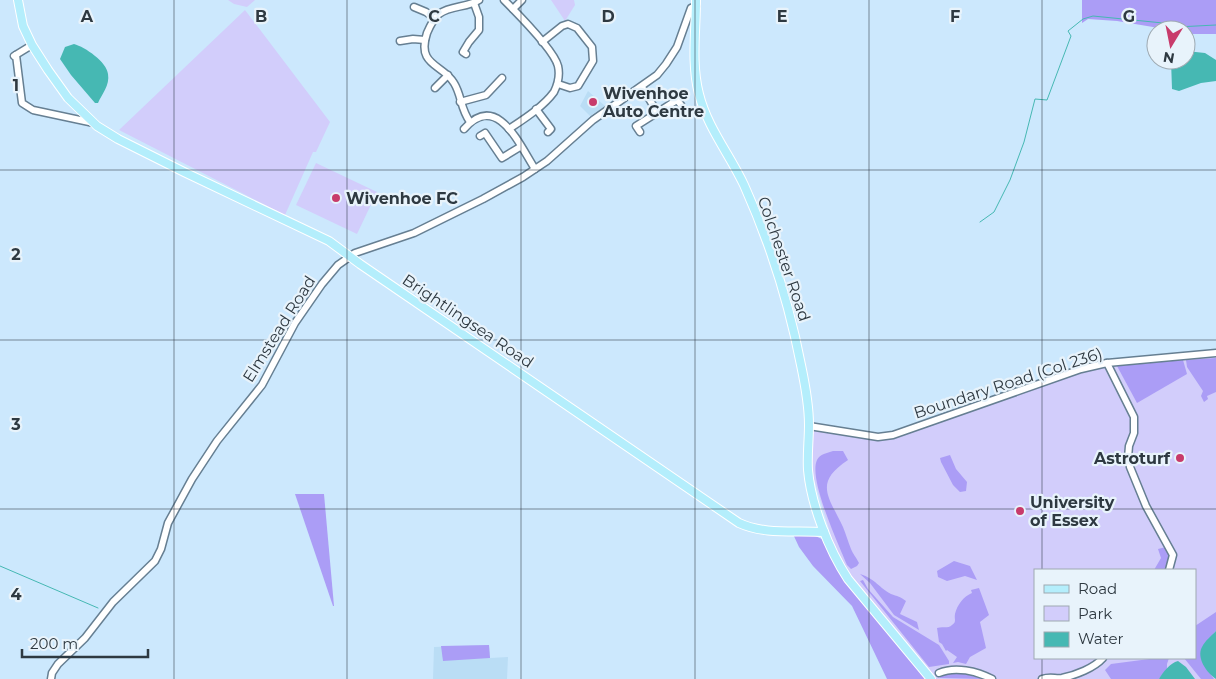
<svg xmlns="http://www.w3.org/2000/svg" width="1216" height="679" viewBox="0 0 1216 679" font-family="Montserrat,sans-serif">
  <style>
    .built { fill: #baddf5 }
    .green { fill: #d2cdfb; fill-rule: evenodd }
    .forest { fill: #ab9df6 }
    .water { fill: #46b8b3 }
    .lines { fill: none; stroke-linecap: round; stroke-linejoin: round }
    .stream { stroke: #46b8b3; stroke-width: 1 }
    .minor-casing { stroke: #667f92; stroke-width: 9 }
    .major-casing { stroke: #fff; stroke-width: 10 }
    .minor { stroke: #fff; stroke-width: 6 }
    .major { stroke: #b4eefc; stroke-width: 8 }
    .grid { fill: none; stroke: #2e3941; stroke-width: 1; stroke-opacity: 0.55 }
    .poi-dot { fill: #c83b6b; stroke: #e8f3fb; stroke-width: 2 }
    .labels { text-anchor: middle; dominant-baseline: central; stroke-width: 4.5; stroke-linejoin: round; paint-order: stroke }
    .poi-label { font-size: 16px; font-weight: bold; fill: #2e3941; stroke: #e8f3fb; text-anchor: start }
    .street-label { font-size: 16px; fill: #2e3941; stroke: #e8f3fb }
    .grid-label { font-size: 16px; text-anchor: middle; font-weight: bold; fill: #2e3941; stroke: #e8f3fb; stroke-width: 4.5; stroke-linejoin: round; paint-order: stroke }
  </style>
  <rect width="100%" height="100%" fill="#cce8fd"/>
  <!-- built -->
  <g class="built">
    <polygon points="588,91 605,106 590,116 580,106"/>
    <polygon points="489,645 490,658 508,657 507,679 433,679 434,647"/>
  </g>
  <!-- green -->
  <g class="green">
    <polygon points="228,0 255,0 247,7 234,4"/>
    <polygon points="551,0 574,0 575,5 565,21"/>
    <polygon points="245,10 330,122 316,152 313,152 285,215 119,130"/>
    <polygon points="316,163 377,192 357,234 296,205"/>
    <path d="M1216,353V679H935L903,642L865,596L843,565L835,549L810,466V446L814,431L820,429L878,437L1081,369ZM1035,570H1195V658H1035Z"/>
  </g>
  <!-- forest -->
  <g class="forest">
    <polygon points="1082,0 1216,0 1216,34 1186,34 1186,30 1162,30 1153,27 1117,21 1088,19 1082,23"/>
    <polygon points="1216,358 1216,392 1207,396 1208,399 1204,402 1201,396 1203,391 1187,367 1186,360"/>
    <polygon points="1183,360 1187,374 1137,403 1117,366"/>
    <path d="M833,451H843L848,460C813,483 829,497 843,527C846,534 848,542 851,549C853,554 856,557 859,563L857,566L851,569L847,565C839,545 808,479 817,460C820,454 827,453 833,451Z"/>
    <polygon points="950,455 956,469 967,482 966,491 960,492 953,485 941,462 940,458"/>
    <polygon points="295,494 324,494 334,606 333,606"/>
    <polygon points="793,534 811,534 824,540 849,584 905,654 928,679 887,679 852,606 813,566 799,547"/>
    <polygon points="1166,547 1170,561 1168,570 1154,570 1161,558 1158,549"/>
    <polygon points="954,561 970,566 977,580 965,576 947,581 938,577 937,571"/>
    <path d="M860,574C876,579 879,588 891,594C897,596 901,597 906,601L900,614L917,622L919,630L894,615L870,583Z"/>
    <polygon points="863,580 868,589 893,617 939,645 949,661 949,664 929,667 860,581"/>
    <path d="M979,588L989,615L980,622L986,648L970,657L966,664L958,662L953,663L957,657L947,650L946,651L942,644L939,642L937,628C942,626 948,629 952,625C957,622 954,619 955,614C957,605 964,596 972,593L971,590Z"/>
    <path d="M1216,612V631C1195,653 1198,655 1214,679H1201L1184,658H1195V626Z"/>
    <polygon points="489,645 490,658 443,661 441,646"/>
    <polygon points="1157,658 1169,658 1167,664 1167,669 1159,679 1111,679 1105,670 1111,664"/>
    <polygon points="957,672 983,679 940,678 939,676"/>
  </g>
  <!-- water -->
  <g class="water">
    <path d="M74,44C85,47 107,62 108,74C110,85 102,94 98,103H95L71,75L60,59L65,47Z"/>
    <polygon points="1186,51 1205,53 1216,60 1216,81 1201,83 1179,91 1172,89 1171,60 1186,60"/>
    <path d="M1216,631V679C1207,673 1196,658 1202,647C1205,641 1211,636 1216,631Z"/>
    <path d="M1178,661L1186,667L1195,679H1159C1163,672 1170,663 1178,661Z"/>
  </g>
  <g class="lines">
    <!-- stream -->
    <g class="stream">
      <polyline points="980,222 994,212 1010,180 1024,142 1035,99 1047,100 1071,36 1068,31 1083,19 1093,16 1173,24 1177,27 1216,25"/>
      <polyline points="0,566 98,608"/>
    </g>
    <!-- minor casing -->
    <g class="minor-casing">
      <g id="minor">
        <path d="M504,0C517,13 554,50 558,66C560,75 558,84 554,92C543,107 524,119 509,129"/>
        <polyline points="414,7 426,12 434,18"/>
        <polyline points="513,9 522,0"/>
        <polyline points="400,41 413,39 425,40"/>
        <polyline points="542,42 562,26 568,24 577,28 592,47 593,61 578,86 570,88 558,84"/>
        <polyline points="466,54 463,52 469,42 479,30 479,17 474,3"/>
        <polyline points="16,55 22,103 33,110 94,123"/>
        <polyline points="14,56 32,45"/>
        <polyline points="642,87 657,112"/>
        <polyline points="435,88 448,75"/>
        <polyline points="673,93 677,100"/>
        <polyline points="460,102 486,95 502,78"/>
        <polyline points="536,109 551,129 548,132"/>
        <path d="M470,122C460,108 462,96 454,83C443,64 416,66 427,33C430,26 433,19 439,14C451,5 467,8 479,0"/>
        <path d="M464,129C497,91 519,144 535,169"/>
        <polyline points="640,132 636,126 677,100 681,105"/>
        <polyline points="480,136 485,133 502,158 520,147"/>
        <polyline points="1107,363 1134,417 1134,433 1129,446 1128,458 1130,467 1146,506 1173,555 1169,570"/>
        <polyline points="809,426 878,437 893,435 1081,369 1107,363 1216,353"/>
        <path d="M939,673C955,666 977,671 992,679"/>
        <polyline points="51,679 52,673 58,664 85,638 113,602 155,561 161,549 168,523 192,479 217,441 262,385 295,323 322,284 338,265 355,253 414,233 483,199 523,177 547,161 593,120 657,75 666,64 677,47 691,8 696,6"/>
        <path d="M1042,679C1051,676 1055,679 1062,678C1076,675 1094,668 1103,658"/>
      </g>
    </g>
    <!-- major casing -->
    <g class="major-casing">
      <g id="major">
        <path d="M18,0L23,26L32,45L48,70L68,98L97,126L118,139L184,172L329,241L360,264L739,523C765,535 795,530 824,532"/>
        <path d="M696,0C696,31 691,63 699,94C707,127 730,155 744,185C770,243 789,303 801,365C805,384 809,404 809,425C809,440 807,455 808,470C811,505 829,550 848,579L931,679"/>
      </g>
    </g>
    <!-- minor -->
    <use href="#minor" class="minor"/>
    <!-- major -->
    <use href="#major" class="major"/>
  </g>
  <!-- grid -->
  <path class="grid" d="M174,0V679M347,0V679M521,0V679M695,0V679M869,0V679M1042,0V570M0,170H1216M0,340H1216M0,509H1216M1042,658V679"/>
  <!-- markers -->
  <g class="poi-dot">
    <circle cx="593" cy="102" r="5"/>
    <circle cx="336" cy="198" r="5"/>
    <circle cx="1180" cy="458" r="5"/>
    <circle cx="1020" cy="511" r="5"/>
  </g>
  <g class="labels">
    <!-- poi labels -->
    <g class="poi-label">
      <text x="603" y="93">Wivenhoe<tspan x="603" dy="18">Auto Centre</tspan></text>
      <text x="346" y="198">Wivenhoe FC</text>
      <text x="1170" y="458" text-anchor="end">Astroturf</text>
      <text x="1030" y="502">University<tspan x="1030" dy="18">of Essex</tspan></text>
    </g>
    <!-- street labels -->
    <g class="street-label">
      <text transform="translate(784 259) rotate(71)">Colchester Road</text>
      <text transform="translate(468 321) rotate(34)">Brightlingsea Road</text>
      <text transform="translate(279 329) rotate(-58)">Elmstead Road</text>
      <text transform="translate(1008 383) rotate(-18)">Boundary Road (Col 236)</text>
    </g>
  </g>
  <g class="grid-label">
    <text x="87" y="22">A</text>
    <text x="261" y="22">B</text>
    <text x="434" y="22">C</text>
    <text x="608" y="22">D</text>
    <text x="782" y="22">E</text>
    <text x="955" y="22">F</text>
    <text x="1129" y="22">G</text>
    <text x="16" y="91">1</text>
    <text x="16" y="260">2</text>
    <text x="16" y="430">3</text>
    <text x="16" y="600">4</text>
  </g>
  <!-- legend -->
  <rect x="1034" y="569" width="162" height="90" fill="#e8f3fb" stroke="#9ea9b1"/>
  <rect x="1044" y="585" width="25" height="8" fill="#b4eefc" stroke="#9ea9b1"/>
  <text x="1078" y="594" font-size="15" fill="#2e3941">Road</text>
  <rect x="1044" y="606" width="25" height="15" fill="#d2cdfb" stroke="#9ea9b1"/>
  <text x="1078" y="619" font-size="15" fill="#2e3941">Park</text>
  <rect x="1044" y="632" width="25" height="15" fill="#46b8b3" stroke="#9ea9b1"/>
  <text x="1078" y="644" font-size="15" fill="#2e3941">Water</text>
  <!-- north arrow -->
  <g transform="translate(1171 45) rotate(190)"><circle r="24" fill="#e8f3fb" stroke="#9ea9b1"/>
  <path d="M0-4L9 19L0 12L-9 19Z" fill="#c83b6b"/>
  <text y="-8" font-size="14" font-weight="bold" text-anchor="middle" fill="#2e3941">N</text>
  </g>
  <!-- scale -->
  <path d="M22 649v8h126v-8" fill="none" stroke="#2e3941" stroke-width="2.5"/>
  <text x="30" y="649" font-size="15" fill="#2e3941" stroke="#e8f3fb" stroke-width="4" paint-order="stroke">200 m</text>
</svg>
